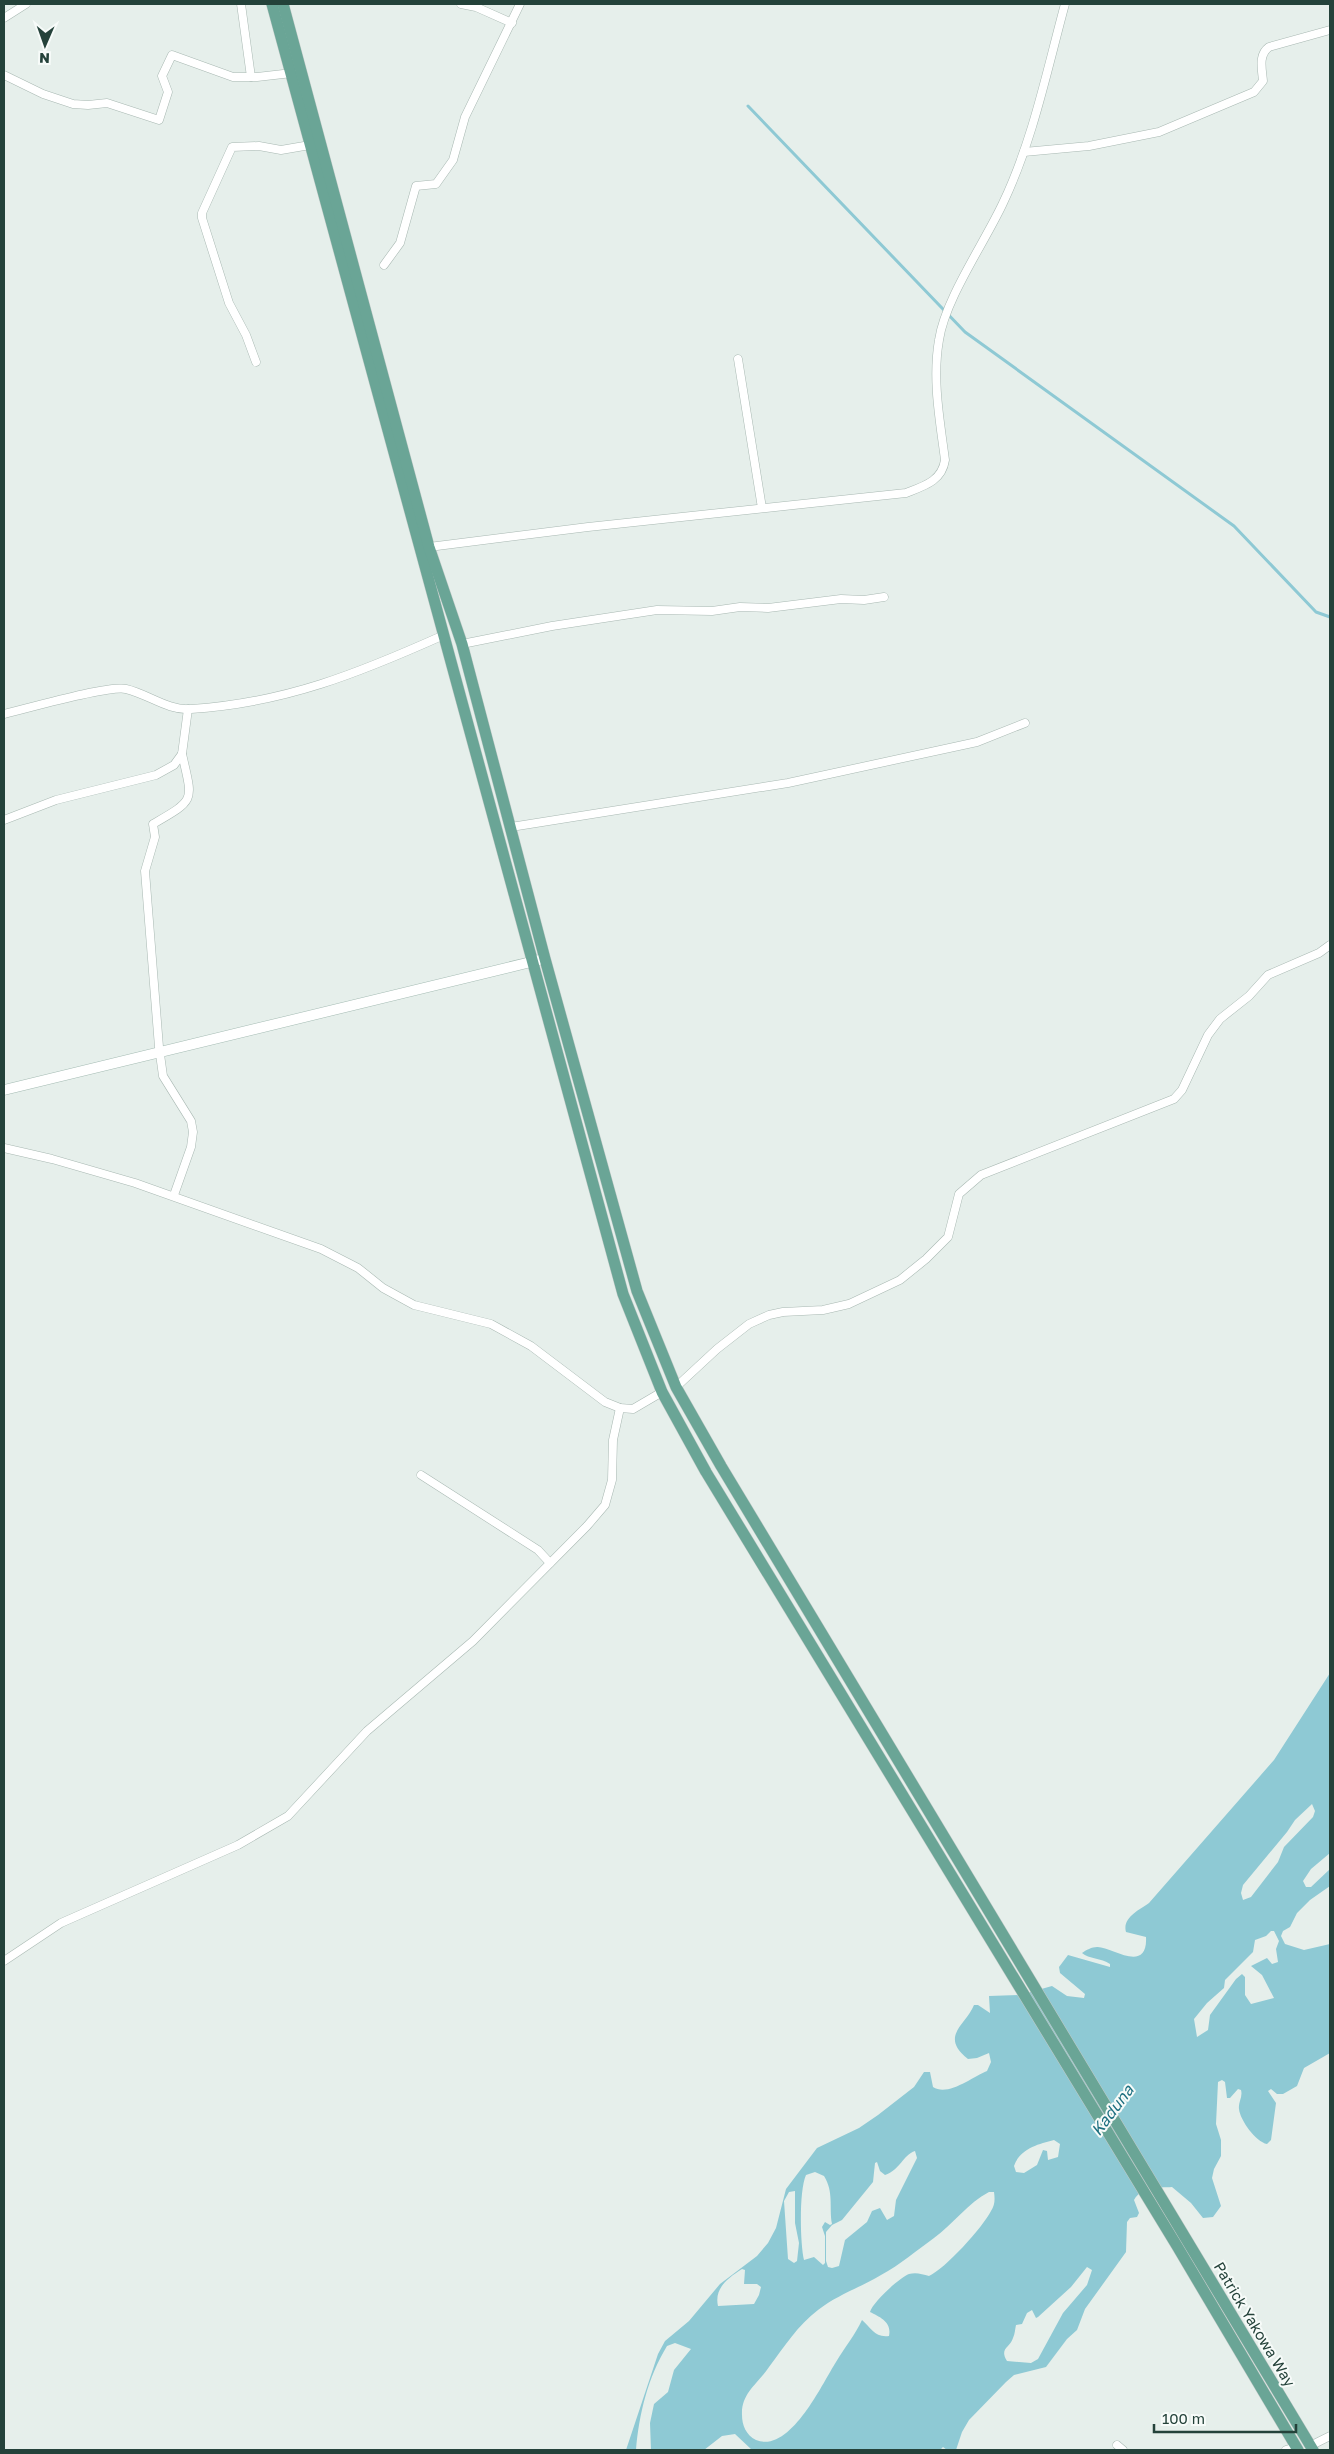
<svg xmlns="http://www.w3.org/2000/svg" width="1334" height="2454" viewBox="0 0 1334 2454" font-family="'Golos Text',sans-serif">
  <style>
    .water { fill: #8ec9d4; fill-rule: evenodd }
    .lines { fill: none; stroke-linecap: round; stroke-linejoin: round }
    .stream { stroke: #8ec9d4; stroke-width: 3 }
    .street-casing { stroke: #a8b8b2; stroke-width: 9 }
    .secondary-casing { stroke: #a4bbb3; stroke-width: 11 }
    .primary-casing { stroke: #c2cac8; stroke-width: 12 }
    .street { stroke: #fff; stroke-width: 8 }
    .secondary { stroke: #fff; stroke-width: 10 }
    .primary { stroke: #6aa596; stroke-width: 11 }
    .labels { text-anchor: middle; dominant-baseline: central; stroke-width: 4; stroke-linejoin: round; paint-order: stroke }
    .street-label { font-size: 15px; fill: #24423a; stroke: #f7fbf9 }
    .water-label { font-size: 16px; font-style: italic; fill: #1c6f80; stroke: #f7fbf9 }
  </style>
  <rect width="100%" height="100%" fill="#e6efeb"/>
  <!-- water -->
  <path class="water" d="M1330,1673V1853L1311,1869L1303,1881L1306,1887H1311L1330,1869V1886L1310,1900L1297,1913L1290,1927L1283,1931L1281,1936L1285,1944L1304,1950L1330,1944V2053L1304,2068L1297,2086L1283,2094H1277L1271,2089L1268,2091L1276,2103L1271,2140L1267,2144C1256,2142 1240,2120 1239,2109C1238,2102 1243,2097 1241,2090L1238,2089L1230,2098H1227L1225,2082L1222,2080L1218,2082L1216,2124L1221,2140V2156L1214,2169L1212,2178L1221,2206L1213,2217L1203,2218L1191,2203L1172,2187C1157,2188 1142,2186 1134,2200L1139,2213L1137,2217L1130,2218L1127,2222L1126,2252L1085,2309L1077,2330L1067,2339L1046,2367L1014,2375L1006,2382L969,2420L962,2432L956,2450H947L943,2447L940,2450H752L735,2434L722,2436L704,2450H651L650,2423L654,2404L668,2392L674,2370L691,2349L675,2343L667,2346C648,2377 639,2414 636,2450H626L658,2354L665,2341L689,2321L720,2284L757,2256L768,2243L776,2228L786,2189L817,2148L859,2128L878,2115L914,2087L924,2072H930L933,2087C948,2097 972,2077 987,2071L991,2062L989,2053L977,2058L968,2059C939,2036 966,2025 974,2005H978L990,2013L989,1996L1020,1995L1052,1986L1067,1996L1084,1998L1085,1994L1060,1973L1059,1967L1068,1955L1110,1967V1964C1101,1958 1089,1959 1082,1953C1086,1950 1092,1947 1097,1947C1110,1946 1148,1975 1146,1937L1126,1932C1122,1918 1139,1910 1149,1903L1274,1760ZM1312,1804L1315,1811L1313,1817L1284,1847L1278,1862L1251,1897L1243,1900L1241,1893L1243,1885L1287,1832L1295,1820ZM1271,1931H1274L1279,1941L1276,1949L1278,1962L1272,1964L1267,1958L1251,1966L1262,1975L1274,1998L1251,2004L1245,1995V1977L1242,1974L1236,1979L1210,2015L1208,2030L1197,2037L1194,2019L1207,2003L1224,1988L1225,1980L1253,1952L1255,1940L1266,1936ZM1054,2140L1060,2144L1058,2157L1048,2160L1047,2151L1043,2150L1037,2165L1024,2173L1016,2172L1014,2166C1020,2149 1038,2144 1054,2140ZM915,2151L917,2158L896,2200L894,2216L887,2220L880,2208L872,2211L867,2222L845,2240L839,2266L832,2268L828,2267L826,2261V2232L832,2225L842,2220L873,2182L875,2163L877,2162L880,2171L885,2175C900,2170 903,2155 915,2151ZM815,2172L824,2176C834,2192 829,2207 832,2224L830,2225L825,2222L822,2227L825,2236V2263L823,2265L814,2257L804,2260C800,2243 799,2190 806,2175ZM795,2191V2223L799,2243L797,2261L794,2263L788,2259L784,2201L789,2192ZM989,2192H994C995,2199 995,2205 991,2211C983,2227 945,2269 929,2276C922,2274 916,2272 909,2274C899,2278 873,2302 870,2312C880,2317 892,2322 889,2336C875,2338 871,2328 862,2320C855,2335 845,2347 836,2362C822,2384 790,2454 756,2440C746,2435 742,2425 742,2415C741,2393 758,2384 769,2367C784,2347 798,2325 818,2310C837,2295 861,2287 881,2275C900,2265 917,2250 934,2238C953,2224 968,2203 989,2192ZM1087,2267L1092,2270L1087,2285L1063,2313L1038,2359L1031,2363L1007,2361C999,2348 1010,2348 1013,2338C1015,2334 1015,2329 1016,2325L1022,2324L1027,2313L1032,2310L1036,2318L1038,2317L1071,2287ZM742,2269L745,2270L744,2284H757L761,2287L759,2295L754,2304L718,2306C714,2288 728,2278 742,2269Z"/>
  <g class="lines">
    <!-- stream -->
    <polyline class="stream" points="748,106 965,332 1234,526 1316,612 1330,617"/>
    <!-- street casing -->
    <g class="street-casing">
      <g id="street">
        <polyline points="241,4 251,77"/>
        <polyline points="461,4 476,7 512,23"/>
        <polyline points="4,18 26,4"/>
        <polyline points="4,75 43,94 73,104 88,105 107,103 159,120 168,92 162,76 172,55 233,77 257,77 292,73"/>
        <path d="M1024,152L1089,146L1159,132L1254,92L1263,81C1262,69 1258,55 1269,47L1330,30"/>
        <polyline points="384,265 400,243 416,186 436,184 453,160 465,117 520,4"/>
        <polyline points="738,359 762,508"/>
        <polyline points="256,362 246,335 229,303 202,218 202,213 232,147 259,146 281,150 310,145"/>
        <path d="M429,547L588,527L906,493C924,486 942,481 945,460C940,421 932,380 939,340C945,299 985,242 1003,203C1033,140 1047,70 1065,4"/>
        <polyline points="462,644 552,626 657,610 712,611 740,607 768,608 841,599 864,600 884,597"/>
        <path d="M4,714C26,709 108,685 126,689C148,694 168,711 191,709C285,703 359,673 444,635"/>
        <polyline points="4,820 56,800 156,775 174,765 182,754 188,709"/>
        <polyline points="511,827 788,783 977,742 1025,723"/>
        <polyline points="4,1148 52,1159 135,1183 321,1249 358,1268 383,1288 414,1305 491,1324 531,1346 605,1402 620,1408 633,1409 662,1392"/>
        <path d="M174,1195L191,1147L193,1132L191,1121L163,1076L159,1047L145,871L155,837L153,824C196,799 193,802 182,754"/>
        <polyline points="676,1387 717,1349 749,1324 769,1315 783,1312 823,1310 849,1304 900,1280 926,1259 948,1237 959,1194 981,1175 1174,1099 1182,1090 1208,1035 1220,1019 1249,996 1268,975 1319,953 1330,945"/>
        <polyline points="421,1475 538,1550 550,1563"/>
        <polyline points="4,1961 61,1923 238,1845 288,1816 367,1731 473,1641 587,1526 605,1505 612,1480 613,1440 620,1408"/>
        <polyline points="1117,2445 1123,2450"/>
        <polyline points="1310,2446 1330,2436"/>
        <polyline points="1286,2450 1296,2447"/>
      </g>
    </g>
    <!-- secondary casing -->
    <g class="secondary-casing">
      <polyline id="secondary" points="4,1090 539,960"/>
    </g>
    <!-- primary casing -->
    <g class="primary-casing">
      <g id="primary">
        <polyline points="272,4 623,1294 662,1392 706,1472 1177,2246 1298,2450"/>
        <polyline points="283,4 429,547 462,644 545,959 637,1291 676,1387 721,1466 1313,2450"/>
      </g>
    </g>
    <!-- street -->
    <use href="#street" class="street"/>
    <!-- secondary -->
    <use href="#secondary" class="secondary"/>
    <!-- primary -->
    <use href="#primary" class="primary"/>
  </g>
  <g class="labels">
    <!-- street labels -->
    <g class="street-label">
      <text transform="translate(1255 2324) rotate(59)">Patrick Yakowa Way</text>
    </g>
    <!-- water labels -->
    <g class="water-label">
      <text transform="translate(1112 2110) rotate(-53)">Kaduna</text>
    </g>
  </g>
  <!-- border -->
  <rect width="1334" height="2454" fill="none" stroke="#24423a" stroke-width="10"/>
  <!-- north arrow -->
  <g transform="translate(45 45) rotate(182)" stroke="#f7fbf9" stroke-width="4" paint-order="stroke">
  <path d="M0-4L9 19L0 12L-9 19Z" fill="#24423a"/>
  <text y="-8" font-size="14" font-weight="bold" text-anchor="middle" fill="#24423a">N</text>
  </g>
  <!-- scale -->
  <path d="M1154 2424v8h142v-8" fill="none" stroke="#24423a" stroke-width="2.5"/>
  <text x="1162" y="2424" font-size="15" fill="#24423a" stroke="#f7fbf9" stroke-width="4" paint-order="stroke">100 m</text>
</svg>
